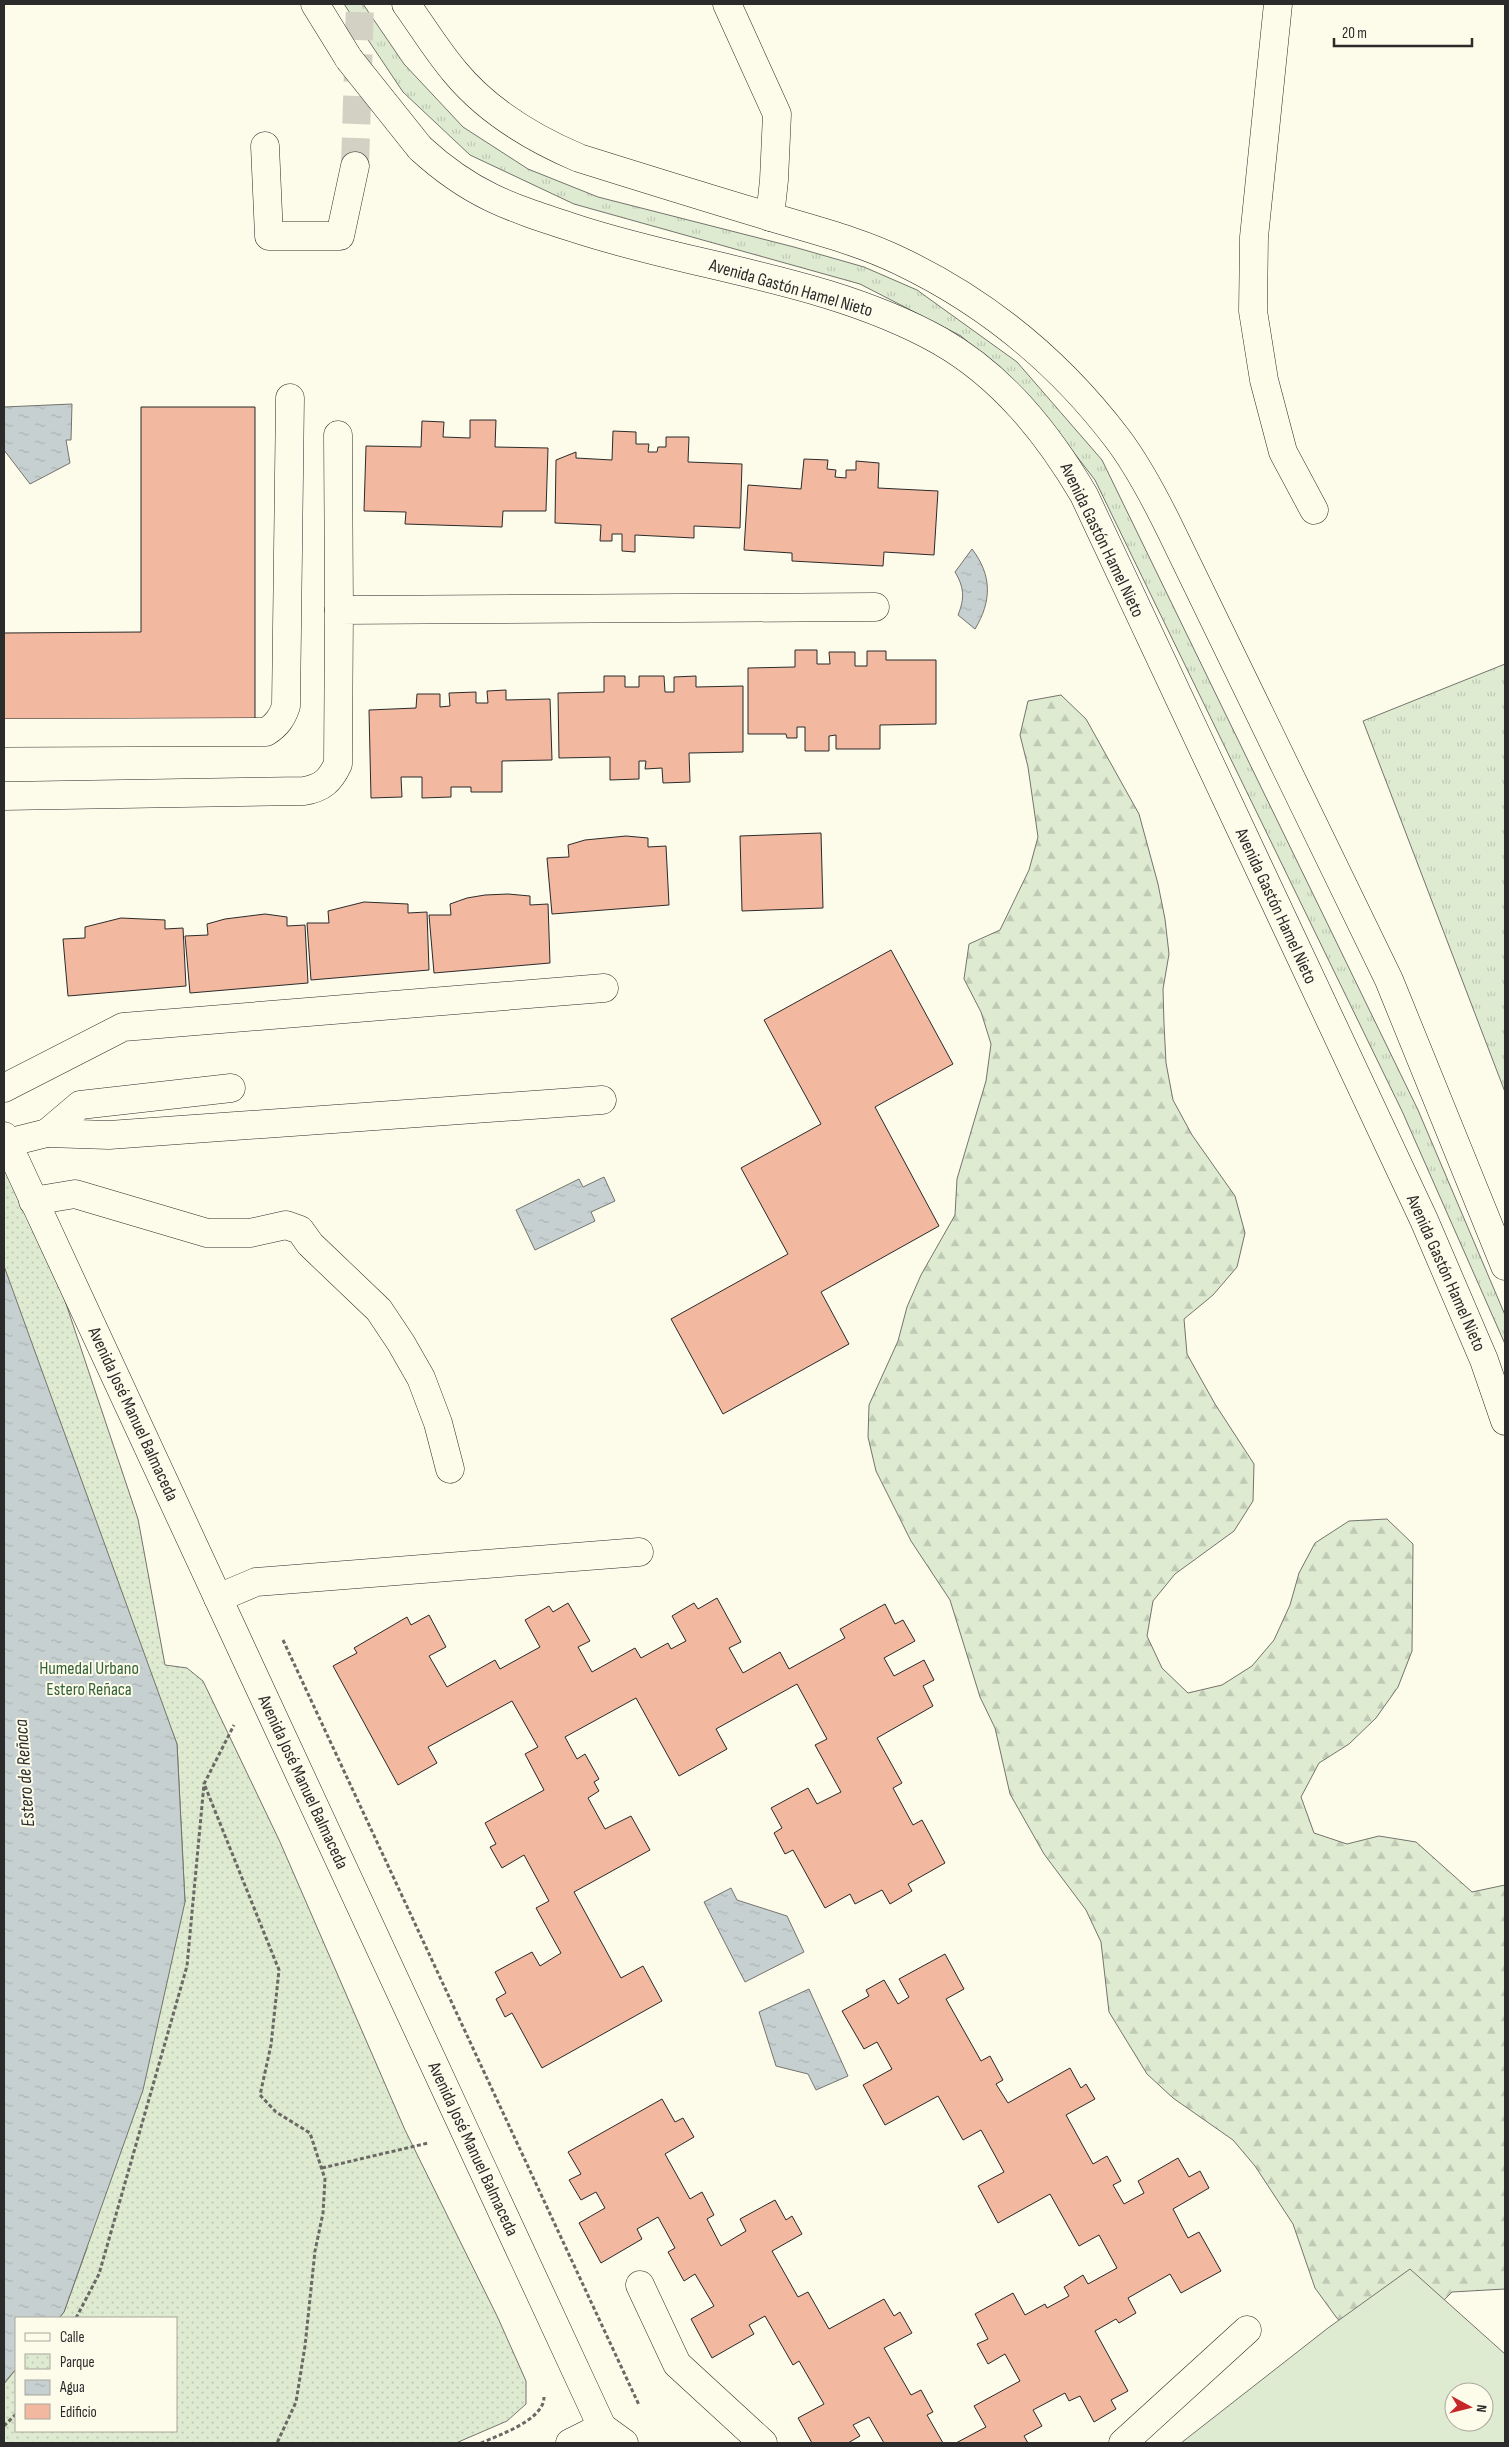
<svg xmlns="http://www.w3.org/2000/svg" width="1509" height="2447" viewBox="0 0 1509 2447" font-family="'Sofia Sans Condensed',sans-serif">
  <style>
    .grass { fill: url(#grass-tufts); stroke: #74746e }
    .forest { fill: url(#forest-firs); stroke: #74746e }
    .park { fill: url(#park-dots); stroke: #74746e; fill-rule: evenodd }
    .garden { fill: #deebd1; stroke: #74746e; fill-rule: evenodd }
    .water { fill: url(#water-ripples); stroke: #74746e }
    .building { fill: #f2b8a0; stroke: #2b2b2b }
    .lines { fill: none; stroke-linecap: round; stroke-linejoin: round }
    .minor-tunnel { stroke: #d3d1c4; stroke-width: 28; stroke-dasharray: 28 14; stroke-linecap: butt }
    .minor-casing { stroke: #2b2b2b; stroke-width: 29 }
    .major-casing { stroke: #2b2b2b; stroke-width: 29 }
    .path { stroke: #6a6964; stroke-width: 3; stroke-dasharray: 4 2.5; stroke-linecap: butt }
    .minor { stroke: #fdfbea; stroke-width: 28 }
    .major { stroke: #fdfbea; stroke-width: 28 }
    .major-bridge-casing { stroke: #2b2b2b; stroke-width: 29; stroke-linecap: butt }
    .major-bridge { stroke: #fdfbea; stroke-width: 28 }
    .labels { text-anchor: middle; dominant-baseline: central; stroke-width: 4; stroke-linejoin: round; paint-order: stroke }
    .street-label { font-size: 18px; fill: #2b2b2b; stroke: #fdfbea }
    .park-label { font-size: 18px; fill: #34623c; stroke: #fdfbea }
    .water-label { font-size: 19px; font-style: italic; fill: #2b2b2b; stroke: #fdfbea }
  </style>
  <defs>
    <pattern id="grass-tufts" width="24" height="20" patternUnits="userSpaceOnUse" patternTransform="scale(1.25)"><rect width="24" height="20" fill="#deebd1"/><path d="M3 7l-1-3M5 7V3M7 7l1-3M15 17l-1-3M17 17v-4M19 17l1-3" fill="none" stroke="#bfcab4"/></pattern>
    <pattern id="forest-firs" width="22" height="20" patternUnits="userSpaceOnUse" patternTransform="scale(1.25)"><rect width="22" height="20" fill="#deebd1"/><path d="M5 1l3.5 6h-7zM16 11l3.5 6h-7z" fill="#bfcab4"/></pattern>
    <pattern id="park-dots" width="8" height="8" patternUnits="userSpaceOnUse" patternTransform="scale(1.25)"><rect width="8" height="8" fill="#deebd1"/><path d="M2 2h.1M6 6h.1" fill="none" stroke="#bfcab4" stroke-width="1.8" stroke-linecap="round"/></pattern>
    <pattern id="water-ripples" width="26" height="14" patternUnits="userSpaceOnUse" patternTransform="scale(1.25)"><rect width="26" height="14" fill="#c7d0d0"/><path d="M2 4q2-2 4 0t4 0M15 11q2-2 4 0t4 0" fill="none" stroke="#abb3b3"/></pattern>
  </defs>
  <rect width="100%" height="100%" fill="#fdfbea"/>
  <!-- grass -->
  <g class="grass">
    <polygon points="344,4 363,4 404,64 463,127 528,169 598,197 794,247 864,267 917,290 1017,362 1102,460 1418,1110 1505,1315 1505,1344 1402,1111 1095,480 1034,401 961,336 860,284 574,204 470,155 403,92"/>
    <polygon points="1505,664 1505,1092 1363,721"/>
  </g>
  <!-- forest -->
  <polygon class="forest" points="1061,695 1086,719 1139,814 1158,884 1165,919 1169,954 1163,989 1164,1024 1166,1063 1173,1100 1192,1135 1235,1196 1245,1233 1237,1267 1213,1295 1184,1319 1187,1354 1215,1404 1254,1464 1253,1501 1234,1531 1175,1574 1153,1601 1147,1636 1162,1668 1188,1693 1222,1685 1252,1666 1274,1640 1290,1605 1299,1573 1315,1543 1349,1521 1387,1519 1413,1544 1412,1651 1398,1687 1376,1718 1349,1744 1319,1763 1301,1797 1314,1833 1347,1844 1379,1836 1416,1842 1472,1892 1505,1885 1505,2289 1452,2292 1425,2319 1360,2344 1336,2317 1315,2288 1293,2224 1255,2166 1233,2140 1173,2098 1147,2074 1109,2012 1101,1942 1086,1910 1044,1854 1010,1794 995,1728 980,1697 950,1600 911,1541 876,1471 868,1437 869,1405 898,1341 907,1307 921,1275 955,1215 957,1179 986,1081 991,1044 981,1012 964,979 969,944 1000,930 1029,870 1038,837 1028,767 1020,735 1028,701"/>
  <!-- park -->
  <path class="park" d="M4,1144L39,1223L138,1519L165,1665L187,1668L203,1681L280,1842L405,2130L498,2318L526,2381V2404L507,2421L456,2443H4V2384L16,2369V2431H176V2318H59L64,2312L87,2248L16,2318L4,1642ZM169,1724L177,1744L185,1902Z"/>
  <!-- garden -->
  <path class="garden" d="M1410,2269L1505,2354V2443H1181L1328,2328ZM1454,2392H1484V2422H1454Z"/>
  <!-- water -->
  <g class="water">
    <polygon points="72,404 71,440 66,440 70,463 30,484 4,450 4,407"/>
    <path d="M972,549C992,575 992,601 975,629L958,615C965,598 964,587 955,572Z"/>
    <polygon points="604,1177 615,1201 591,1212 595,1221 535,1250 516,1210 579,1179 583,1187"/>
    <polygon points="4,1266 177,1744 185,1902 143,2090 64,2312 59,2318 16,2318 16,2369 4,2383"/>
    <polygon points="731,1888 737,1900 787,1916 804,1952 745,1982 704,1902"/>
    <polygon points="809,1989 848,2076 816,2090 808,2074 776,2066 759,2012"/>
  </g>
  <!-- building -->
  <g class="building">
    <polygon points="141,407 255,407 255,722 4,723 4,633 141,632"/>
    <polygon points="470,420 496,420 495,447 548,448 546,511 503,511 502,527 405,524 406,512 364,511 366,446 421,447 422,421 444,422 443,437 470,438"/>
    <polygon points="613,431 636,432 636,444 649,444 648,452 657,452 658,447 666,447 666,437 689,437 688,462 742,464 740,528 694,526 694,538 635,535 635,552 622,551 622,534 612,534 612,541 600,541 601,525 555,523 556,460 576,452 576,458 612,460"/>
    <polygon points="804,459 828,460 827,469 836,470 835,477 846,478 846,470 856,470 856,461 879,463 878,488 938,491 934,555 884,552 883,566 792,561 792,553 744,550 748,485 801,489"/>
    <polygon points="795,650 817,650 817,664 830,664 829,652 855,652 855,666 867,666 867,651 886,651 886,660 936,660 936,724 880,725 880,749 836,749 836,735 829,736 829,751 805,751 805,727 797,727 797,738 787,738 786,734 748,734 748,668 795,667"/>
    <polygon points="604,676 625,676 625,687 639,687 639,676 664,676 665,692 674,692 674,677 696,676 696,687 743,686 743,752 689,753 690,782 663,783 662,768 645,769 646,761 639,761 639,779 610,780 610,757 559,758 558,693 604,692"/>
    <polygon points="506,690 506,700 550,699 552,760 502,761 502,792 471,792 471,787 451,787 451,797 422,798 422,777 401,777 402,797 371,798 369,710 416,708 417,694 440,694 440,707 450,706 449,693 476,692 476,703 488,703 487,691"/>
    <polygon points="821,833 823,908 742,911 740,836"/>
    <polygon points="626,836 648,838 648,847 666,846 669,905 552,914 547,858 569,857 568,845 585,840"/>
    <polygon points="508,894 530,896 530,905 548,904 550,963 434,973 429,915 451,915 450,904 467,898 485,895"/>
    <polygon points="364,902 408,904 408,913 427,912 429,970 311,980 307,923 329,923 328,911"/>
    <polygon points="265,914 287,917 287,926 305,925 308,983 190,993 185,936 208,935 207,924 225,919"/>
    <polygon points="121,918 165,920 165,929 183,928 186,986 68,996 63,939 85,938 85,927"/>
    <polygon points="891,950 953,1064 875,1107 939,1226 821,1292 849,1344 723,1414 671,1319 788,1254 741,1168 821,1124 764,1020"/>
    <polygon points="717,1598 741,1642 729,1648 743,1673 780,1652 789,1669 845,1638 840,1629 885,1604 895,1624 903,1620 915,1641 884,1658 894,1676 924,1660 934,1680 923,1686 933,1706 877,1738 902,1783 893,1788 913,1825 922,1820 945,1863 908,1884 912,1891 890,1904 882,1890 855,1904 850,1894 825,1908 793,1850 785,1854 774,1833 782,1828 771,1808 808,1788 817,1804 841,1792 815,1745 827,1739 797,1684 716,1729 727,1749 679,1776 636,1698 565,1737 577,1759 585,1754 599,1779 594,1782 599,1791 588,1798 605,1829 631,1816 650,1850 574,1892 621,1978 643,1966 662,2001 542,2068 512,2013 505,2017 496,1999 506,1993 495,1972 532,1952 540,1966 561,1953 536,1908 549,1901 524,1855 502,1868 490,1847 496,1844 485,1823 544,1790 525,1754 538,1747 512,1701 428,1747 437,1763 398,1785 333,1666 357,1653 354,1648 407,1617 411,1625 429,1615 446,1647 429,1656 447,1687 495,1660 500,1669 540,1647 525,1620 549,1606 553,1612 568,1603 590,1641 578,1647 592,1672 635,1648 641,1658 668,1643 671,1649 686,1641 672,1616 694,1603 698,1609"/>
    <polygon points="945,1954 964,1989 946,1999 981,2061 990,2056 1003,2080 996,2084 1008,2103 1070,2068 1081,2088 1086,2084 1095,2099 1066,2115 1093,2164 1107,2156 1121,2181 1113,2185 1124,2204 1144,2193 1138,2181 1178,2158 1189,2177 1200,2171 1209,2188 1173,2209 1188,2238 1199,2232 1221,2271 1181,2293 1170,2274 1128,2298 1136,2313 1119,2323 1116,2319 1095,2331 1128,2391 1111,2400 1116,2409 1094,2422 1080,2396 1069,2401 1065,2393 1033,2410 1042,2426 1024,2436 1028,2443 956,2443 986,2427 974,2406 1020,2381 1005,2354 988,2364 977,2344 988,2339 975,2314 1013,2293 1025,2315 1045,2304 1047,2308 1069,2296 1064,2287 1083,2275 1088,2284 1117,2268 1099,2235 1079,2246 1050,2194 998,2223 978,2186 1004,2172 981,2130 963,2140 938,2096 885,2125 863,2085 892,2069 877,2042 864,2049 842,2011 869,1996 866,1990 884,1980 898,2004 909,1997 899,1979"/>
    <polygon points="662,2099 675,2122 683,2118 694,2137 665,2154 690,2199 702,2192 714,2215 707,2219 721,2246 746,2231 740,2219 775,2200 786,2220 792,2216 802,2234 772,2251 798,2297 808,2292 829,2329 884,2299 894,2316 900,2312 912,2333 884,2348 911,2395 921,2390 933,2412 927,2415 943,2443 884,2443 869,2417 853,2425 860,2436 848,2443 812,2443 798,2418 824,2404 799,2361 793,2365 765,2316 749,2325 754,2334 712,2358 691,2319 714,2306 695,2274 684,2281 668,2252 675,2248 658,2217 637,2229 642,2239 601,2263 579,2223 605,2208 596,2192 581,2200 569,2180 581,2174 568,2152"/>
  </g>
  <g class="lines">
    <!-- minor-tunnel -->
    <polyline class="minor-tunnel" points="355,166 360,4"/>
    <!-- minor casing -->
    <g class="minor-casing">
      <g id="minor">
        <polyline points="727,4 777,114 774,180 770,217"/>
        <polyline points="1278,4 1254,237 1253,311 1264,380 1283,452 1314,510"/>
        <polyline points="265,146 269,236 340,236 355,166"/>
        <polyline points="338,435 339,610"/>
        <path d="M4,733L266,732C277,725 282,718 286,706L290,398"/>
        <path d="M4,796L304,791C322,788 330,781 338,764L339,610L875,607"/>
        <polyline points="4,1088 123,1027 604,988"/>
        <polyline points="47,1133 80,1105 231,1088"/>
        <polyline points="4,1136 602,2427 624,2443"/>
        <polyline points="7,1143 47,1133 109,1135 602,1100"/>
        <polyline points="33,1201 75,1194 207,1233 250,1233 286,1225 300,1230 310,1244 379,1310 401,1343 421,1378 438,1423 450,1469"/>
        <polyline points="218,1598 256,1582 639,1552"/>
        <polyline points="640,2285 677,2364 763,2443"/>
        <polyline points="570,2443 602,2427"/>
        <polyline points="1123,2443 1247,2330"/>
      </g>
    </g>
    <!-- major casing -->
    <g class="major-casing">
      <g id="major">
        <polyline points="315,4 349,59"/>
        <path d="M406,4C422,26 437,51 455,72C488,112 532,138 579,158C643,178 707,198 771,217C814,230 859,241 900,261C986,302 1059,362 1117,438C1139,467 1156,500 1172,533L1389,980L1505,1266"/>
        <path d="M420,148C472,196 512,208 577,229C696,268 829,279 940,341C1003,377 1048,434 1084,495L1424,1220L1484,1360L1505,1421"/>
      </g>
    </g>
    <!-- path -->
    <g class="path">
      <polyline points="283,1640 639,2405"/>
      <polyline points="205,1786 279,1970 271,2045 260,2095 276,2112 310,2133 325,2179 323,2213 315,2251 305,2346 296,2402 277,2443"/>
      <polyline points="322,2168 428,2143"/>
      <polyline points="76,2318 99,2274 187,1966 204,1784 234,1725"/>
      <polyline points="4,2426 16,2414"/>
      <path d="M481,2443C499,2435 544,2420 544,2397"/>
    </g>
    <!-- minor -->
    <use href="#minor" class="minor"/>
    <!-- major -->
    <use href="#major" class="major"/>
    <!-- major-bridge casing -->
    <g class="major-bridge-casing">
      <polyline id="major-bridge" points="349,59 420,148"/>
    </g>
    <!-- major-bridge -->
    <use href="#major-bridge" class="major-bridge"/>
  </g>
  <g class="labels">
    <!-- street labels -->
    <g class="street-label">
      <text transform="translate(791 288) rotate(16)">Avenida Gastón Hamel Nieto</text>
      <text transform="translate(1102 540) rotate(64)">Avenida Gastón Hamel Nieto</text>
      <text transform="translate(1276 906) rotate(65)">Avenida Gastón Hamel Nieto</text>
      <text transform="translate(1446 1273) rotate(66)">Avenida Gastón Hamel Nieto</text>
      <text transform="translate(133 1414) rotate(65)">Avenida José Manuel Balmaceda</text>
      <text transform="translate(303 1782) rotate(65)">Avenida José Manuel Balmaceda</text>
      <text transform="translate(473 2149) rotate(65)">Avenida José Manuel Balmaceda</text>
    </g>
    <!-- park labels -->
    <g class="park-label">
      <text x="89" y="1668">Humedal Urbano<tspan x="89" dy="21">Estero Reñaca</tspan></text>
    </g>
    <!-- water labels -->
    <g class="water-label">
      <text transform="translate(25 1773) rotate(-94)">Estero de Reñaca</text>
    </g>
  </g>
  <!-- border -->
  <rect width="1509" height="2447" fill="none" stroke="#2b2b2b" stroke-width="10"/>
  <!-- legend -->
  <rect x="15" y="2317" width="162" height="115" fill="#fdfbea" stroke="#a9a89e"/>
  <rect x="25" y="2333" width="25" height="8" fill="#fdfbea" stroke="#a9a89e"/>
  <text x="60" y="2342" font-size="15" fill="#2b2b2b">Calle</text>
  <rect x="25" y="2354" width="25" height="15" fill="url(#park-dots)" stroke="#a9a89e"/>
  <text x="60" y="2367" font-size="15" fill="#2b2b2b">Parque</text>
  <rect x="25" y="2380" width="25" height="15" fill="url(#water-ripples)" stroke="#a9a89e"/>
  <text x="60" y="2392" font-size="15" fill="#2b2b2b">Agua</text>
  <rect x="25" y="2404" width="25" height="15" fill="#f2b8a0" stroke="#a9a89e"/>
  <text x="60" y="2417" font-size="15" fill="#2b2b2b">Edificio</text>
  <!-- north arrow -->
  <g transform="translate(1469 2407) rotate(97)"><circle r="24" fill="#fdfbea" stroke="#a9a89e"/>
  <path d="M0-4L9 19L0 12L-9 19Z" fill="#c62828"/>
  <text y="-8" font-size="14" font-weight="bold" text-anchor="middle" fill="#2b2b2b">N</text>
  </g>
  <!-- scale -->
  <path d="M1334 38v8h138v-8" fill="none" stroke="#2b2b2b" stroke-width="2.5"/>
  <text x="1342" y="38" font-size="15" fill="#2b2b2b" stroke="#fdfbea" stroke-width="4" paint-order="stroke">20 m</text>
</svg>
